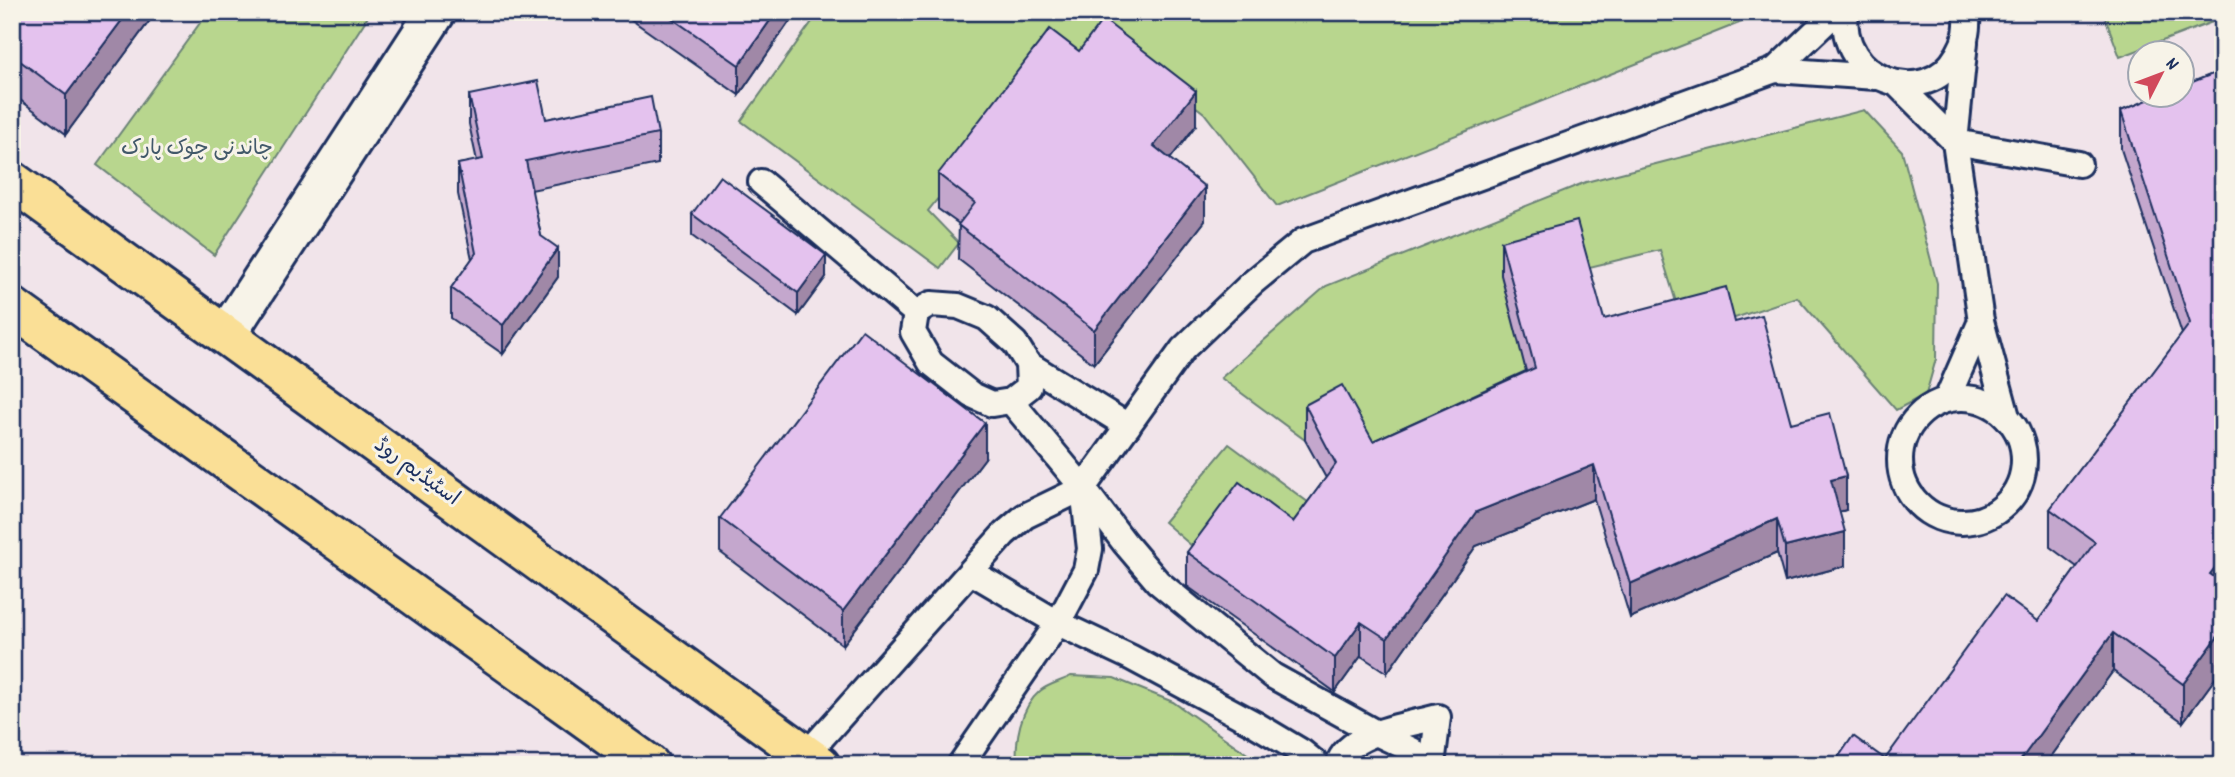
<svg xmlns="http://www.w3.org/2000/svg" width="2235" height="777" viewBox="0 0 2235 777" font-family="Dekko,'Playpen Sans Arabic',sans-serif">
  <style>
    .green { fill: #b8d68e; stroke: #6a8276; stroke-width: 2 }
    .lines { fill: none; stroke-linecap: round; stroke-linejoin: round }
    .lane-casing { stroke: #1b2f5e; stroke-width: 30 }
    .street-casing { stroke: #1b2f5e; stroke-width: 44 }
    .primary-casing { stroke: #1b2f5e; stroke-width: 44 }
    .lane { stroke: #f7f3e8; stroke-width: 24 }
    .street { stroke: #f7f3e8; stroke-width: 38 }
    .primary { stroke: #fadf96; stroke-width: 38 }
    .wall { fill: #c4a7cd; stroke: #1b2f5e; stroke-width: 2 }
    .shaded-wall { fill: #a088a7; stroke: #1b2f5e; stroke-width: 2 }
    .building { fill: #e4c2ee; stroke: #1b2f5e; stroke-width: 2 }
    .labels { text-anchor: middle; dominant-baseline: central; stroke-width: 6; stroke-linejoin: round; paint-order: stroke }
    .park-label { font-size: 21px; fill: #42596a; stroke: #f7f3e8 }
    .street-label { font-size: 21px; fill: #1b2f5e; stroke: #f7f3e8 }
  </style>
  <rect width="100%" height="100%" fill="#f1e4ea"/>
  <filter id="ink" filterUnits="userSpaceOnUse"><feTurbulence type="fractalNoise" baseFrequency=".0143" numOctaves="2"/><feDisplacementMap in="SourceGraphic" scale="14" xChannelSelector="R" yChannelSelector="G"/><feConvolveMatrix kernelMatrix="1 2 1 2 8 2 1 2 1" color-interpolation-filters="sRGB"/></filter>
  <g filter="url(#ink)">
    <!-- green -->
    <g class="green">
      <polygon points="208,12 371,12 214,255 97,165"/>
      <polygon points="819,12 1767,12 1277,206 1204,113 1100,32 1076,69 1052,55 928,211 959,243 940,268 741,121"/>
      <polygon points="2103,12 2223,12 2223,18 2120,57"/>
      <polygon points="1864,110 1902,151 1937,283 1936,359 1926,394 1896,410 1797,297 1726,321 1685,331 1660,250 1581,269 1535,402 1373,476 1342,420 1305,440 1221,378 1326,286 1586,182"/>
      <polygon points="1229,444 1324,514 1207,559 1164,522"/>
      <path d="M1071,676L1114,678L1173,702L1263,765H1017C1015,740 1020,708 1040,691C1048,684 1062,681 1071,676Z"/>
    </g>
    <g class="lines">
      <!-- lane casing -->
      <g class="lane-casing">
        <g id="lane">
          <path d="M1846,12C1837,78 1925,113 1958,54C1966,41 1969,27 1966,12"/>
          <polyline points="1965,42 1955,142 1981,321 2007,417"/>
          <polyline points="1775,70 1876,77"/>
          <polyline points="1897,84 1955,142 2079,164"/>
          <polyline points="761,182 916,313"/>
          <polygon points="931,304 958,306 987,318 1015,343 1028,364 1029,387 1011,401 992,404 972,395 931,363 913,332 916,313"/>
          <polyline points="1028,364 1128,426"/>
          <circle cx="1962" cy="460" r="62"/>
          <polyline points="1947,399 1981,321"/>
          <polyline points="1011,401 1083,488 1124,542 1158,582 1273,676 1378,734 1412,750 1423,765"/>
          <polyline points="971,572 1058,623 1130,657 1255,724 1302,752 1318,765"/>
          <polyline points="806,755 1004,534 1025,516 1083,488 1183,349 1252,283 1303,241 1775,70 1836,12"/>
          <polyline points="960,765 1058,623 1086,570 1090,549 1083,488"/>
          <path d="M1338,765C1347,732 1409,725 1438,717L1432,765"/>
        </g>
      </g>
      <!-- street casing -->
      <g class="street-casing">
        <polyline id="street" points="226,335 436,12"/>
      </g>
      <!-- primary casing -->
      <g class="primary-casing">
        <g id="primary">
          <polyline points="12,181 820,765"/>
          <polyline points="12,307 650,765"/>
        </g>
      </g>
      <!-- lane -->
      <use href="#lane" class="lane"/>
      <!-- street -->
      <use href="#street" class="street"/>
      <!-- primary -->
      <use href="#primary" class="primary"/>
    </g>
    <!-- wall -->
    <g class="wall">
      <polygon points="12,12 156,12 66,134 12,94"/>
      <polygon points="626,12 796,12 739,95 626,16"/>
      <polygon points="1079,51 1196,125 1170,159 1205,221 1094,364 958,259 959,224 938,209 938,174"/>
      <polygon points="2223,70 2223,669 2222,669 2183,722 2113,671 2045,765 1833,765 1885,759 2038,621 2077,567 2050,547 2050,509 2182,334 2121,149 2121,111"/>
      <polygon points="469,95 546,119 658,134 658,164 531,190 541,236 558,277 503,354 451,318 451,288 472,259 458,194 458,164 477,161 469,124"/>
      <polygon points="692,214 826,277 798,315 692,236"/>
      <polygon points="1501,241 1604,319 1735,322 1791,423 1846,510 1839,512 1845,566 1785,582 1777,553 1630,618 1594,499 1476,546 1387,673 1361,656 1335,692 1187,586 1187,552 1293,522 1326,478 1305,440 1305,405 1373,441 1526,371 1501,275"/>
      <polygon points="985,458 843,645 720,552 720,518"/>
    </g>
    <!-- shaded-wall -->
    <g class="shaded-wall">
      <polygon points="128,12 156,12 66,134 66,95"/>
      <polygon points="776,12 796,12 739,95 739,65"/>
      <polygon points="1196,91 1196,125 1154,180 1154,146"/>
      <polygon points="1205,187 1205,221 1094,364 1094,330"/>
      <polygon points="558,248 558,277 503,354 503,325"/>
      <polygon points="826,255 826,277 798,315 798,293"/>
      <polygon points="985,423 985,458 843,645 843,611"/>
      <polygon points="1594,465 1594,499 1476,546 1387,673 1387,639 1476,512"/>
      <polygon points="1846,476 1846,510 1831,514 1831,480"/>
      <polygon points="1777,519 1777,553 1630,618 1630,584"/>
      <polygon points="1845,532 1845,566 1785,582 1785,547"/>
      <polygon points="2223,557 2223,594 2210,574"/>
      <polygon points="1361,622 1361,656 1335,692 1335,658"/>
      <polygon points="2222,631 2222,669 2183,722 2183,684"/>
      <polygon points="2113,633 2113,671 2045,765 2017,765"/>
    </g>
    <!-- building -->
    <g class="building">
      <polygon points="12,12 128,12 66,95 12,55"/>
      <polygon points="663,12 776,12 739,65"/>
      <polygon points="1103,19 1196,91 1154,146 1205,187 1094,330 958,225 975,203 938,174 1050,29 1079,51"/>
      <polygon points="2223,70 2223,557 2210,574 2223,583 2223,632 2222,631 2183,684 2113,633 2017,765 1833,765 1853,736 1885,759 2004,596 2038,621 2095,542 2050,509 2190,323 2121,111 2162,94 2182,94 2182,86"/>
      <polygon points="538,81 546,119 651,97 658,134 526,161 541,236 558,248 503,325 451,288 476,253 458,164 483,159 469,95"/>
      <polygon points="720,176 826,255 798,293 692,214"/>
      <polygon points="1577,221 1604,319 1726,287 1735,322 1762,315 1791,423 1830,413 1846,476 1831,480 1845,532 1785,547 1777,519 1630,584 1594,465 1476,512 1387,639 1361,622 1335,658 1187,552 1239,482 1293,522 1336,464 1305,405 1342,385 1373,441 1535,368 1501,241"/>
      <polygon points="862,330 985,423 843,611 720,518"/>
    </g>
  </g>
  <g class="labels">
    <!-- park labels -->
    <g class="park-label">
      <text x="197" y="150">چاندنی چوک پارک</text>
    </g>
    <!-- street labels -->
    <g class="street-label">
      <text transform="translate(416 473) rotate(36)">اسٹیڈیم روڈ</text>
    </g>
  </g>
  <!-- margin -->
  <rect width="2235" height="777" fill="none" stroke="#f7f3e8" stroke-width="42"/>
  <rect x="21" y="21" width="2193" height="735" fill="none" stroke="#1b2f5e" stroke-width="2.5" filter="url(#ink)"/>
  <!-- north arrow -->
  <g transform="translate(2161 74) rotate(48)"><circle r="33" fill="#f7f3e8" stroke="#9fa5b1" stroke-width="2"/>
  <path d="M0-5L12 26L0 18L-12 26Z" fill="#d1495b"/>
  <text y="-10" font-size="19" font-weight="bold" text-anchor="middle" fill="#1b2f5e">N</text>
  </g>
</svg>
